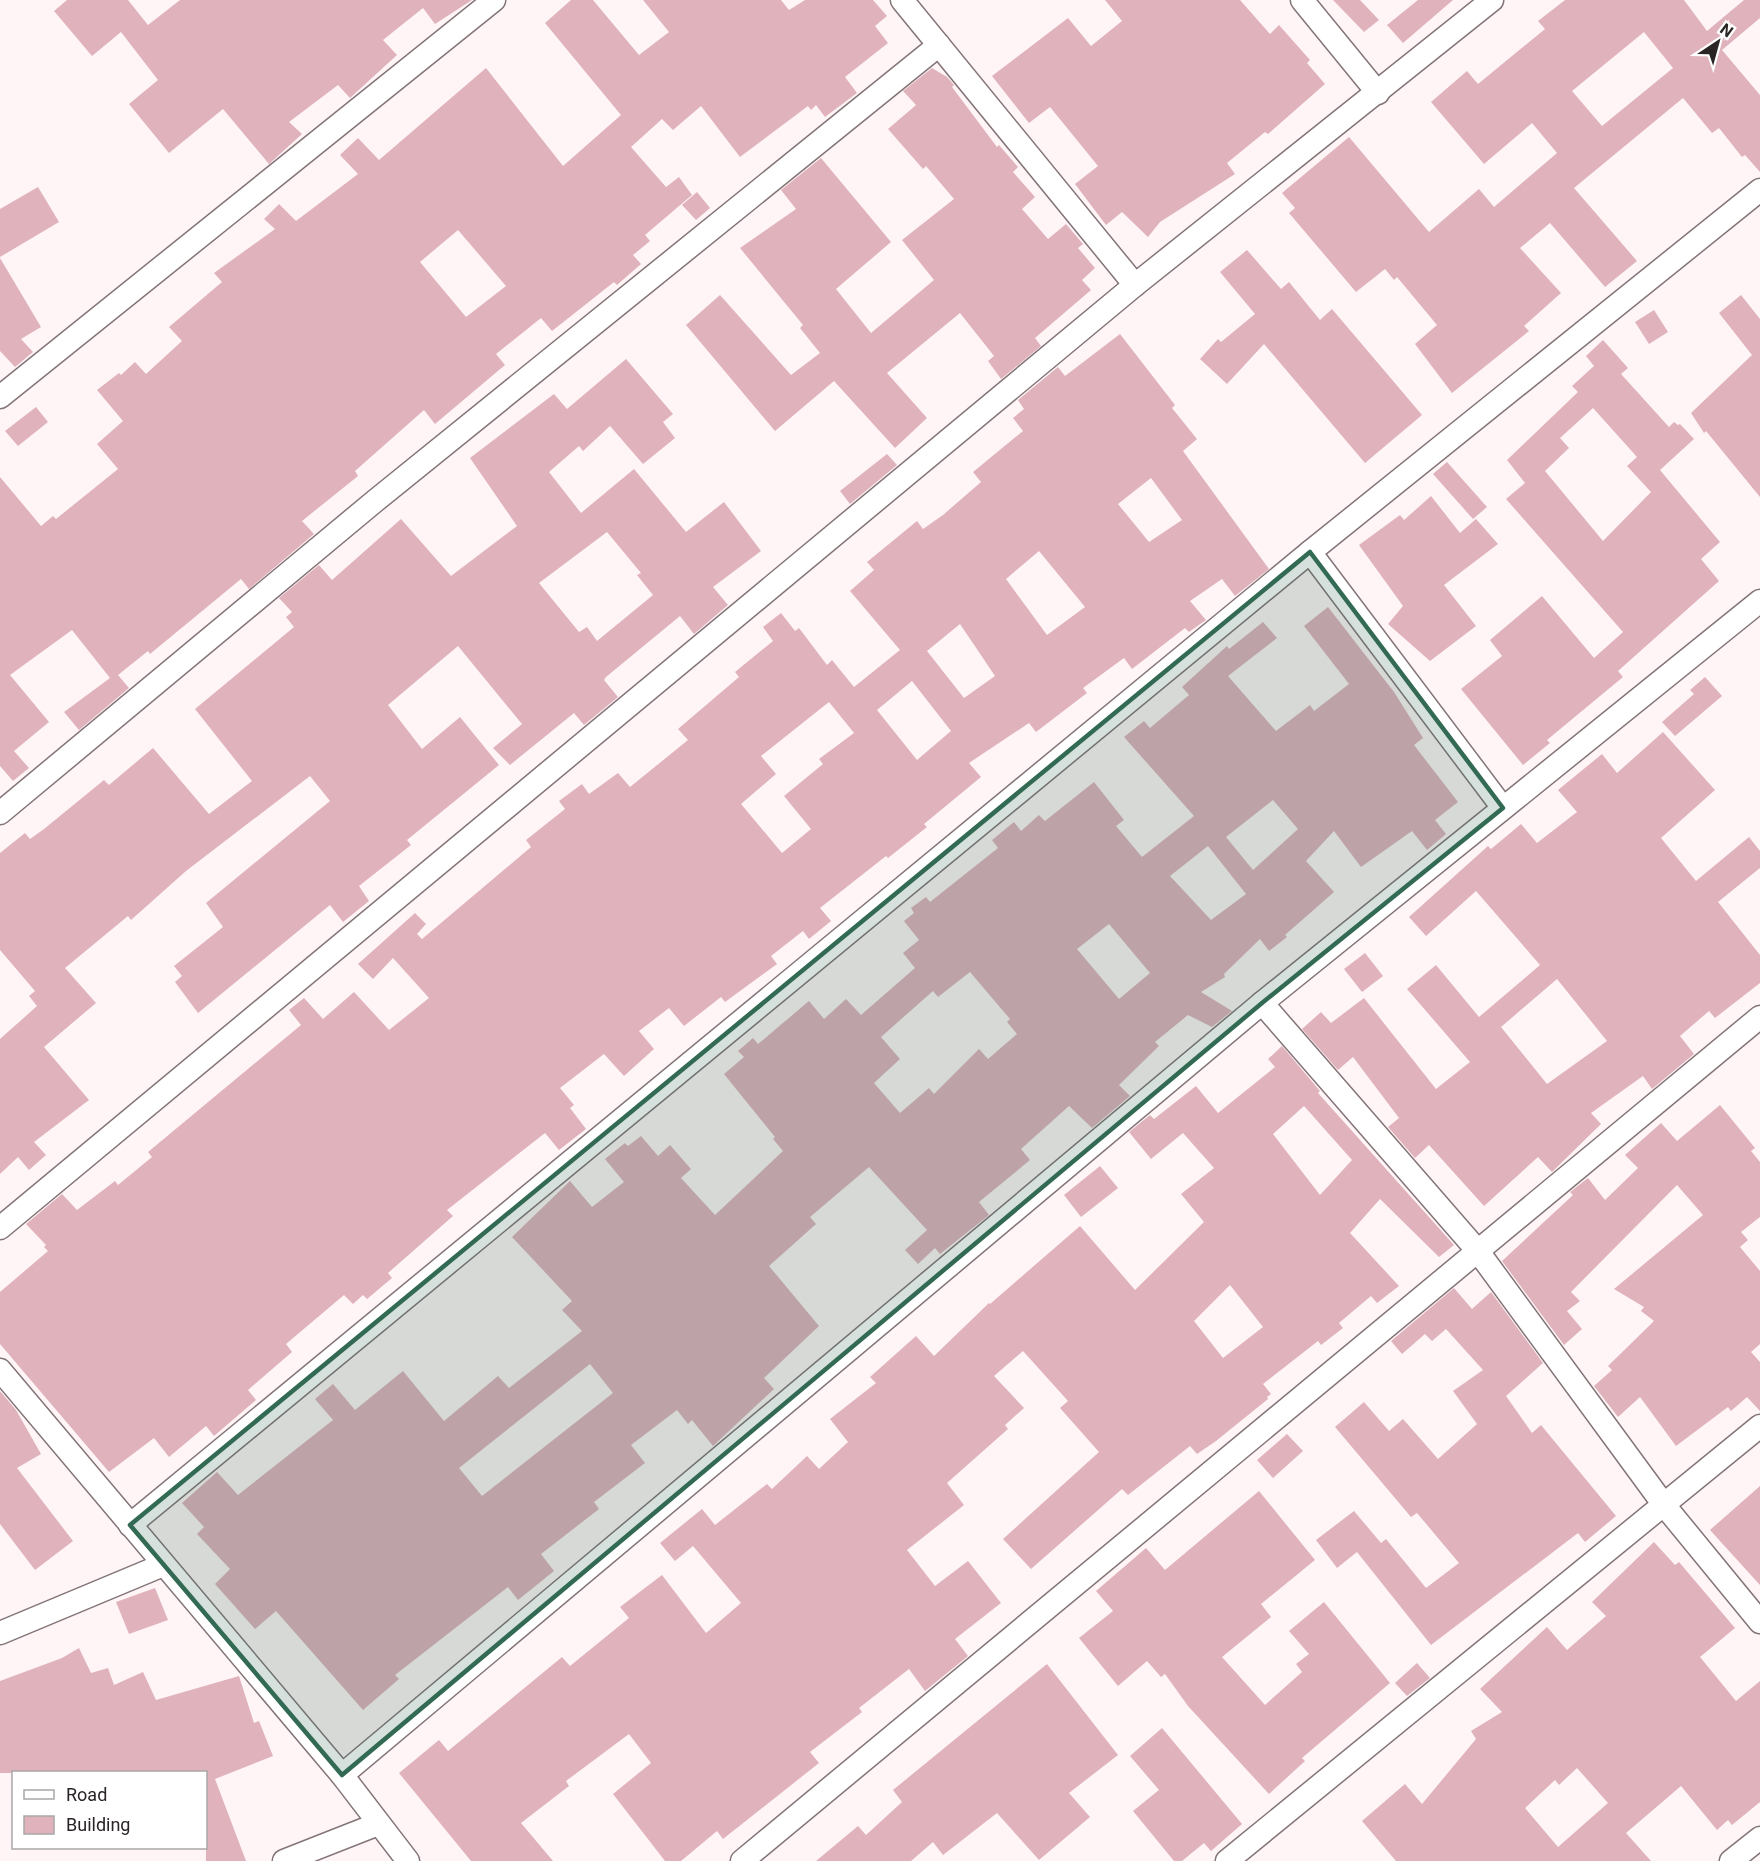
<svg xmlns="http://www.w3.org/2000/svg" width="1760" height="1861" viewBox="0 0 1760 1861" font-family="Roboto,sans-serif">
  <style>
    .building { fill: #e0b2bc; fill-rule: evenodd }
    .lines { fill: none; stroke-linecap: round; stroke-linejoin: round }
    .street-casing { stroke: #837477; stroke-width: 25 }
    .street { stroke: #fff; stroke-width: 22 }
    .marked { fill: #326a53; fill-opacity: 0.2; stroke: #326a53; stroke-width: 4.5; stroke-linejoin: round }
  </style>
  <rect width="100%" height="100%" fill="#fff5f7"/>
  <!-- building -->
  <g class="building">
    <polygon points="67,0 128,0 148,25 180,0 472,0 435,24 423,8 383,40 397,55 350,98 338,85 289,122 302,134 269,164 223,109 169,153 129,104 158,80 121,32 92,56 54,11"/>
    <path d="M571,0H593L639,55L669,32L643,0H781L789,10L805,0H873L887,16L875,26L888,43L845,77L857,93L825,117L816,105L811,110L808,106L740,157L701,106L673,130L662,119L631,147L666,187L679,177L692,195L645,235L650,241L633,255L641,264L617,285L614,282L552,331L541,318L496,354L505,365L435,424L424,410L355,471L358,476L302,521L314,534L249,589L241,579L150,654L148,651L118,675L129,688L79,730L64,712L110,678L72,630L10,675L49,722L14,751L29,768L13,781L0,766V477L41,526L53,516L56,519L118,469L97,444L123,421L97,390L119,373L121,375L135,362L146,374L182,341L169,327L222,282L214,273L275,229L264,219L279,204L296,221L358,174L340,155L358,138L379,160L486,68L563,166L621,115L545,23ZM458,230L506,286L466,317L420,262Z"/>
    <polygon points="1105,0 1240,0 1270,34 1279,25 1310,60 1307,63 1325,84 1268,134 1265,132 1227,163 1235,174 1160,222 1148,237 1122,212 1106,225 1075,184 1098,166 1050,107 1029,123 992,76 1068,18 1091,46 1122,21"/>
    <polygon points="1333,0 1360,0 1379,20 1364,32"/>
    <polygon points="1418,0 1453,0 1403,43 1387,25"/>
    <path d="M1565,0H1684L1707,31L1744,0H1760V18L1722,50L1760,95V172L1745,155L1742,157L1719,128L1712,133L1683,98L1574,188L1637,261L1605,287L1550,223L1520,248L1561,293L1524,326L1529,331L1452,393L1415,344L1437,325L1397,277L1394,280L1385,269L1356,292L1289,213L1295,208L1282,193L1349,137L1429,232L1479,189L1494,207L1557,153L1532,123L1484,164L1431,102L1467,71L1478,84L1545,29L1538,21ZM1644,32L1673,68L1602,126L1572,91Z"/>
    <polygon points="932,68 947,77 954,85 952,87 997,147 999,145 1018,167 1013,172 1035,197 1022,209 1048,239 1066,224 1083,244 1078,248 1095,268 1082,280 1091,290 1035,338 1041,346 1001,379 988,361 994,356 960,313 887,373 927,418 895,448 834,381 775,431 686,325 720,295 791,375 820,353 800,328 803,325 740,248 796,209 781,190 821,158 891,242 836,289 871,333 934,280 902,240 954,199 926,166 923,169 888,129 916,105 903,91"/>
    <polygon points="38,187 59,222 0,257 0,209"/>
    <polygon points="697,192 710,208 696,220 682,205"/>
    <polygon points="1247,250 1281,289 1289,282 1320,320 1332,309 1422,415 1365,463 1264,344 1227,384 1200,359 1218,339 1221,342 1255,314 1220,272"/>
    <polygon points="0,258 41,327 21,339 33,352 15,367 0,351"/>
    <polygon points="1741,295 1760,319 1760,497 1706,431 1704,433 1691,413 1752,355 1719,313"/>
    <polygon points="1654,310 1668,332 1649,344 1635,322"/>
    <path d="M1120,334L1175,405L1172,408L1197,439L1183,451L1269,569L1235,596L1222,579L1190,601L1206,620L1189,632L1185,628L1132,669L1124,658L1083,688L1087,693L1036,732L1029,723L969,763L981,777L924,824L927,827L888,858L886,856L820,908L831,921L809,939L803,931L771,956L777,964L725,1002L721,997L684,1026L669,1008L639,1031L654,1049L624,1076L604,1054L560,1088L574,1105L570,1108L586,1129L559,1150L545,1133L447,1210L453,1216L388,1273L392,1278L367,1299L363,1295L353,1304L344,1295L286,1344L292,1352L248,1390L256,1400L214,1436L206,1426L169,1457L154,1438L109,1472L0,1344V1292L48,1251L44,1247L46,1245L26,1224L62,1194L77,1210L115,1181L118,1185L152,1157L148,1152L301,1025L289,1010L304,998L323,1019L354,992L389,1030L429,998L393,958L373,979L358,964L415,913L426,924L417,934L422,939L531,847L526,840L565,809L559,801L582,784L589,794L618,773L630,787L688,740L678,729L739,677L735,672L773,641L763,627L781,613L795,631L799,628L827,665L832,660L854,687L900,650L850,591L874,570L867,562L917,521L923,529L943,515L981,482L973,472L1023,431L1013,418L1024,409L1018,400L1058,367L1065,376ZM1151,478L1182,520L1149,542L1118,504ZM1039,551L1085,607L1047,635L1006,579ZM960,624L995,676L964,698L927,651ZM912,681L951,731L917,760L877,710ZM829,702L854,733L819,759L823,764L784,796L811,829L782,853L741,804L776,774L761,756Z"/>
    <path d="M1603,340L1628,368L1621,374L1669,427L1674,422L1678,425L1680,424L1694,439L1660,470L1720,542L1701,559L1719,581L1618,671L1623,677L1547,740L1550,743L1523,765L1461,689L1502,656L1490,640L1542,596L1594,658L1623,632L1506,499L1525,483L1507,460L1578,392L1572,386L1594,366L1586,356ZM1593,408L1637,457L1627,466L1651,492L1603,541L1545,471L1569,448L1560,438Z"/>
    <path d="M626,359L673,414L663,422L675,438L643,464L610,426L583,451L579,446L549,472L581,513L634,469L686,532L724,502L761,551L713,587L728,605L694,634L680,616L606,677L604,680L618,697L584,725L574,713L510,765L493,748L522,724L458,646L388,705L422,749L460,717L499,765L407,840L411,845L359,886L369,901L343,922L330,905L198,1013L175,982L182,976L174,966L223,927L206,903L330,801L310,776L186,871L131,920L128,916L65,968L96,1003L44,1047L89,1100L34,1142L46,1155L29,1170L18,1157L0,1174V1039L37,1006L29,996L35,991L0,950V853L25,833L30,839L44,829L104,780L109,785L153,748L209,814L252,781L195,709L294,627L286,617L292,612L279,598L319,565L332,580L401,519L451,576L517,526L470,458L554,394L567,409ZM607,532L641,573L637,575L653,595L597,641L587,627L579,632L539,583Z"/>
    <polygon points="36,407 48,422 18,446 5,431"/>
    <polygon points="887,454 897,465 850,504 840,491"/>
    <polygon points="1447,462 1487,507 1473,519 1433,474"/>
    <polygon points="1431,496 1460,533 1476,519 1498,544 1444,585 1476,626 1430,661 1388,624 1403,606 1359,545 1400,515 1404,520"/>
    <path d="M1328,607L1394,692L1423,738L1414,745L1458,802L1435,820L1446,834L1427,850L1412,831L1361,867L1334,831L1306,861L1334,892L1285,935L1287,937L1269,951L1260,939L1224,974L1225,977L1201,992L1232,1011L1212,1027L1188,1015L1155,1042L1159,1046L1119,1085L1130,1096L1092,1128L1069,1106L1021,1149L1030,1160L979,1202L989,1215L940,1254L935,1248L918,1264L905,1250L927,1230L869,1167L810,1217L816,1224L769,1266L819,1326L764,1378L774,1389L713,1446L692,1420L688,1424L677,1410L631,1445L645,1463L594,1502L599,1509L541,1554L554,1571L518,1600L508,1587L395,1675L399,1679L363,1710L276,1611L255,1629L215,1584L230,1569L197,1534L204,1527L182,1503L217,1472L238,1495L333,1420L315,1399L333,1384L355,1410L403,1371L444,1421L498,1376L509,1388L582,1331L562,1310L572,1301L512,1237L570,1181L592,1207L624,1182L605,1159L625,1143L628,1146L641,1136L658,1156L670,1145L691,1169L681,1178L715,1215L783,1151L773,1139L775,1137L724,1074L744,1057L738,1051L753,1038L758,1044L809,1001L824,1019L846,999L861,1015L915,968L903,953L919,940L904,921L914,913L911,908L926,897L930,902L998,848L992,840L1014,822L1021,831L1039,815L1045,821L1094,782L1124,820L1116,826L1142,857L1194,816L1124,737L1144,721L1150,728L1189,695L1182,687L1227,646L1229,649L1263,622L1277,638L1228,676L1276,731L1310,705L1314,711L1349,684L1304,626ZM1273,800L1298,829L1253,870L1226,837ZM1208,846L1246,894L1211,920L1170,876ZM1109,924L1150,973L1119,999L1077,949ZM970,972L1010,1019L1007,1022L1017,1034L988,1059L979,1049L934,1094L929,1088L900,1113L874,1083L900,1059L881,1037L933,991L938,997ZM590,1364L613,1393L482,1496L459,1468Z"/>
    <polygon points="1705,677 1722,696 1675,736 1662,722 1694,694 1690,690"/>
    <path d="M1663,732L1715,790L1661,838L1696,881L1749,837L1760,851V868L1718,902L1760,955V983L1715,1018L1709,1011L1680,1036L1694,1054L1652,1089L1643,1076L1591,1113L1601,1124L1552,1172L1538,1157L1484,1206L1429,1145L1415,1158L1388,1127L1399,1118L1353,1057L1338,1070L1302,1029L1321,1012L1331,1023L1364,998L1436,1089L1470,1062L1407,989L1436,965L1479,1017L1540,965L1476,891L1426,936L1409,917L1488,846L1491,849L1521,824L1537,843L1577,812L1558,790L1602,754L1617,773ZM1557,979L1607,1041L1547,1084L1501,1027Z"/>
    <polygon points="1365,953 1383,976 1362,992 1344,969"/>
    <path d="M1282,1046L1320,1091L1318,1093L1454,1245L1439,1257L1380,1199L1350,1233L1399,1286L1377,1303L1371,1296L1339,1323L1343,1328L1321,1345L1318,1341L1263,1384L1271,1394L1267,1397L1268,1399L1216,1441L1197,1454L1190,1446L1128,1495L1122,1489L1031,1569L1003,1539L1099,1452L1060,1408L1068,1401L1023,1351L994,1376L1024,1408L1005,1425L1008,1429L947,1483L964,1505L907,1550L935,1586L968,1561L1001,1603L955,1639L968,1656L925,1691L909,1669L859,1708L862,1712L810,1752L819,1763L723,1839L717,1831L681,1861H665L613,1794L651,1763L629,1734L566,1781L569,1786L521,1823L553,1861H471L399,1773L439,1740L448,1751L562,1657L570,1666L629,1618L620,1607L662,1575L706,1633L741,1603L693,1546L675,1561L660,1543L702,1509L715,1525L767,1484L772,1489L807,1456L819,1469L848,1442L830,1419L876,1383L870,1377L916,1336L934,1356L989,1303L990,1304L1080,1226L1135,1290L1204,1222L1181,1194L1214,1168L1183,1133L1151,1159L1129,1132L1150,1115L1154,1119L1196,1086L1218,1113L1275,1067L1268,1059ZM1304,1106L1352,1160L1320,1195L1273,1134ZM1230,1285L1263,1327L1223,1358L1194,1321Z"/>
    <polygon points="1720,1105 1755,1148 1751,1151 1760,1162 1760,1217 1741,1232 1748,1240 1740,1247 1760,1271 1760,1344 1751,1352 1760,1362 1760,1411 1747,1397 1731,1411 1728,1407 1676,1446 1640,1397 1618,1417 1594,1386 1612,1370 1608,1366 1654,1321 1641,1311 1644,1307 1614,1289 1703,1215 1677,1185 1571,1292 1580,1301 1567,1311 1582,1329 1564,1345 1502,1261 1573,1195 1570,1192 1588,1178 1605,1200 1638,1168 1625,1155 1661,1123 1677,1141"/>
    <polygon points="1100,1166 1118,1188 1081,1217 1064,1195"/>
    <polygon points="1454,1288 1472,1309 1491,1292 1543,1363 1506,1396 1532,1433 1541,1425 1616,1516 1585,1542 1578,1533 1431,1645 1357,1552 1337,1568 1316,1540 1354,1511 1381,1543 1386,1539 1426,1588 1459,1563 1417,1513 1411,1517 1335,1427 1364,1402 1389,1431 1403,1419 1438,1459 1477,1424 1453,1391 1483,1370 1446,1329 1432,1341 1425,1334 1402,1354 1391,1341"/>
    <polygon points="0,1391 16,1410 41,1454 17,1468 73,1541 35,1570 0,1524"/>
    <polygon points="1287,1434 1303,1451 1273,1478 1257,1460"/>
    <polygon points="1760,1486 1760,1585 1710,1530"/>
    <polygon points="1259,1491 1315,1560 1261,1604 1271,1617 1222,1657 1265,1705 1302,1672 1296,1664 1309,1654 1289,1631 1324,1602 1390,1683 1302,1758 1305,1761 1269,1794 1188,1706 1165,1674 1161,1677 1147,1661 1118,1686 1079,1638 1113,1611 1096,1591 1146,1548 1165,1570"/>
    <path d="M1654,1542L1675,1565L1679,1562L1735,1628L1700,1657L1736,1701L1760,1681V1802L1732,1825L1728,1820L1717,1830L1681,1786L1626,1833L1651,1861H1396L1362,1821L1405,1784L1422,1804L1476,1739L1471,1731L1502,1712L1480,1689L1547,1627L1567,1650L1606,1616L1592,1602ZM1577,1768L1608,1803L1558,1847L1525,1808L1555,1780L1559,1785Z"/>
    <polygon points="155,1588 168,1620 129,1634 116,1602"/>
    <polygon points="79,1648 91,1673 108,1668 114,1685 143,1672 156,1700 239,1676 254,1723 259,1721 273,1756 215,1779 246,1861 206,1861 206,1773 0,1773 0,1681 62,1658"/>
    <polygon points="1417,1663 1430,1678 1407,1696 1395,1683"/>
    <polygon points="1047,1664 1118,1755 1069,1793 1090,1817 1039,1860 997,1813 943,1855 933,1842 911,1861 816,1861 858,1826 866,1835 902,1802 893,1790"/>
    <polygon points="1162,1728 1242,1824 1211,1851 1204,1843 1182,1861 1174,1861 1133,1811 1159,1790 1130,1756"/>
  </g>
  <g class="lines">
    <!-- street casing -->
    <g class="street-casing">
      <g id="street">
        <polyline points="902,0 1135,285"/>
        <polyline points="1302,0 1378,93"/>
        <polyline points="0,397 494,0"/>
        <polyline points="1310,552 1503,808"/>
        <polyline points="0,813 375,501 939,45"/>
        <polyline points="1262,1003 1477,1250 1664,1505 1760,1622"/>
        <polyline points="0,1228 1135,285 1492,0"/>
        <polyline points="0,1370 342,1775 408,1861"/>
        <polyline points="130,1525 1310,552 1760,190"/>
        <polyline points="0,1633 163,1565"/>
        <polyline points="342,1775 1262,1003 1760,601"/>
        <polyline points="284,1861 378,1824"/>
        <polyline points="742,1861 1760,1017"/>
        <polyline points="1227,1861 1760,1426"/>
        <polyline points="1731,1861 1760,1838"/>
      </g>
    </g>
    <!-- street -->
    <use href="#street" class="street"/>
  </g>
  <!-- marked area -->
  <path class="marked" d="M1310,552L1503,808L1262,1003L342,1775L130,1525Z"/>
  <!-- legend -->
  <rect x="12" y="1771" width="195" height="78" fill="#ffffff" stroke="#aaa7a8" stroke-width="1.5"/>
  <rect x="24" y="1790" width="30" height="9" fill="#ffffff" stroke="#aaa7a8" stroke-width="1.5"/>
  <text x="66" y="1801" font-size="18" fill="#2a2425">Road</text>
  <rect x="24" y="1816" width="30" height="18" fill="#e0b2bc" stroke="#aaa7a8" stroke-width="1.5"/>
  <text x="66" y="1831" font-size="18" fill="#2a2425">Building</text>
  <!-- north arrow -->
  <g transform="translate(1718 42) rotate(36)" stroke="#ffffff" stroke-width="4.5" paint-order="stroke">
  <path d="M0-4.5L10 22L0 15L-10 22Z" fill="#2a2425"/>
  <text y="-9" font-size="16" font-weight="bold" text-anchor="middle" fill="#2a2425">N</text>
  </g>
</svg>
